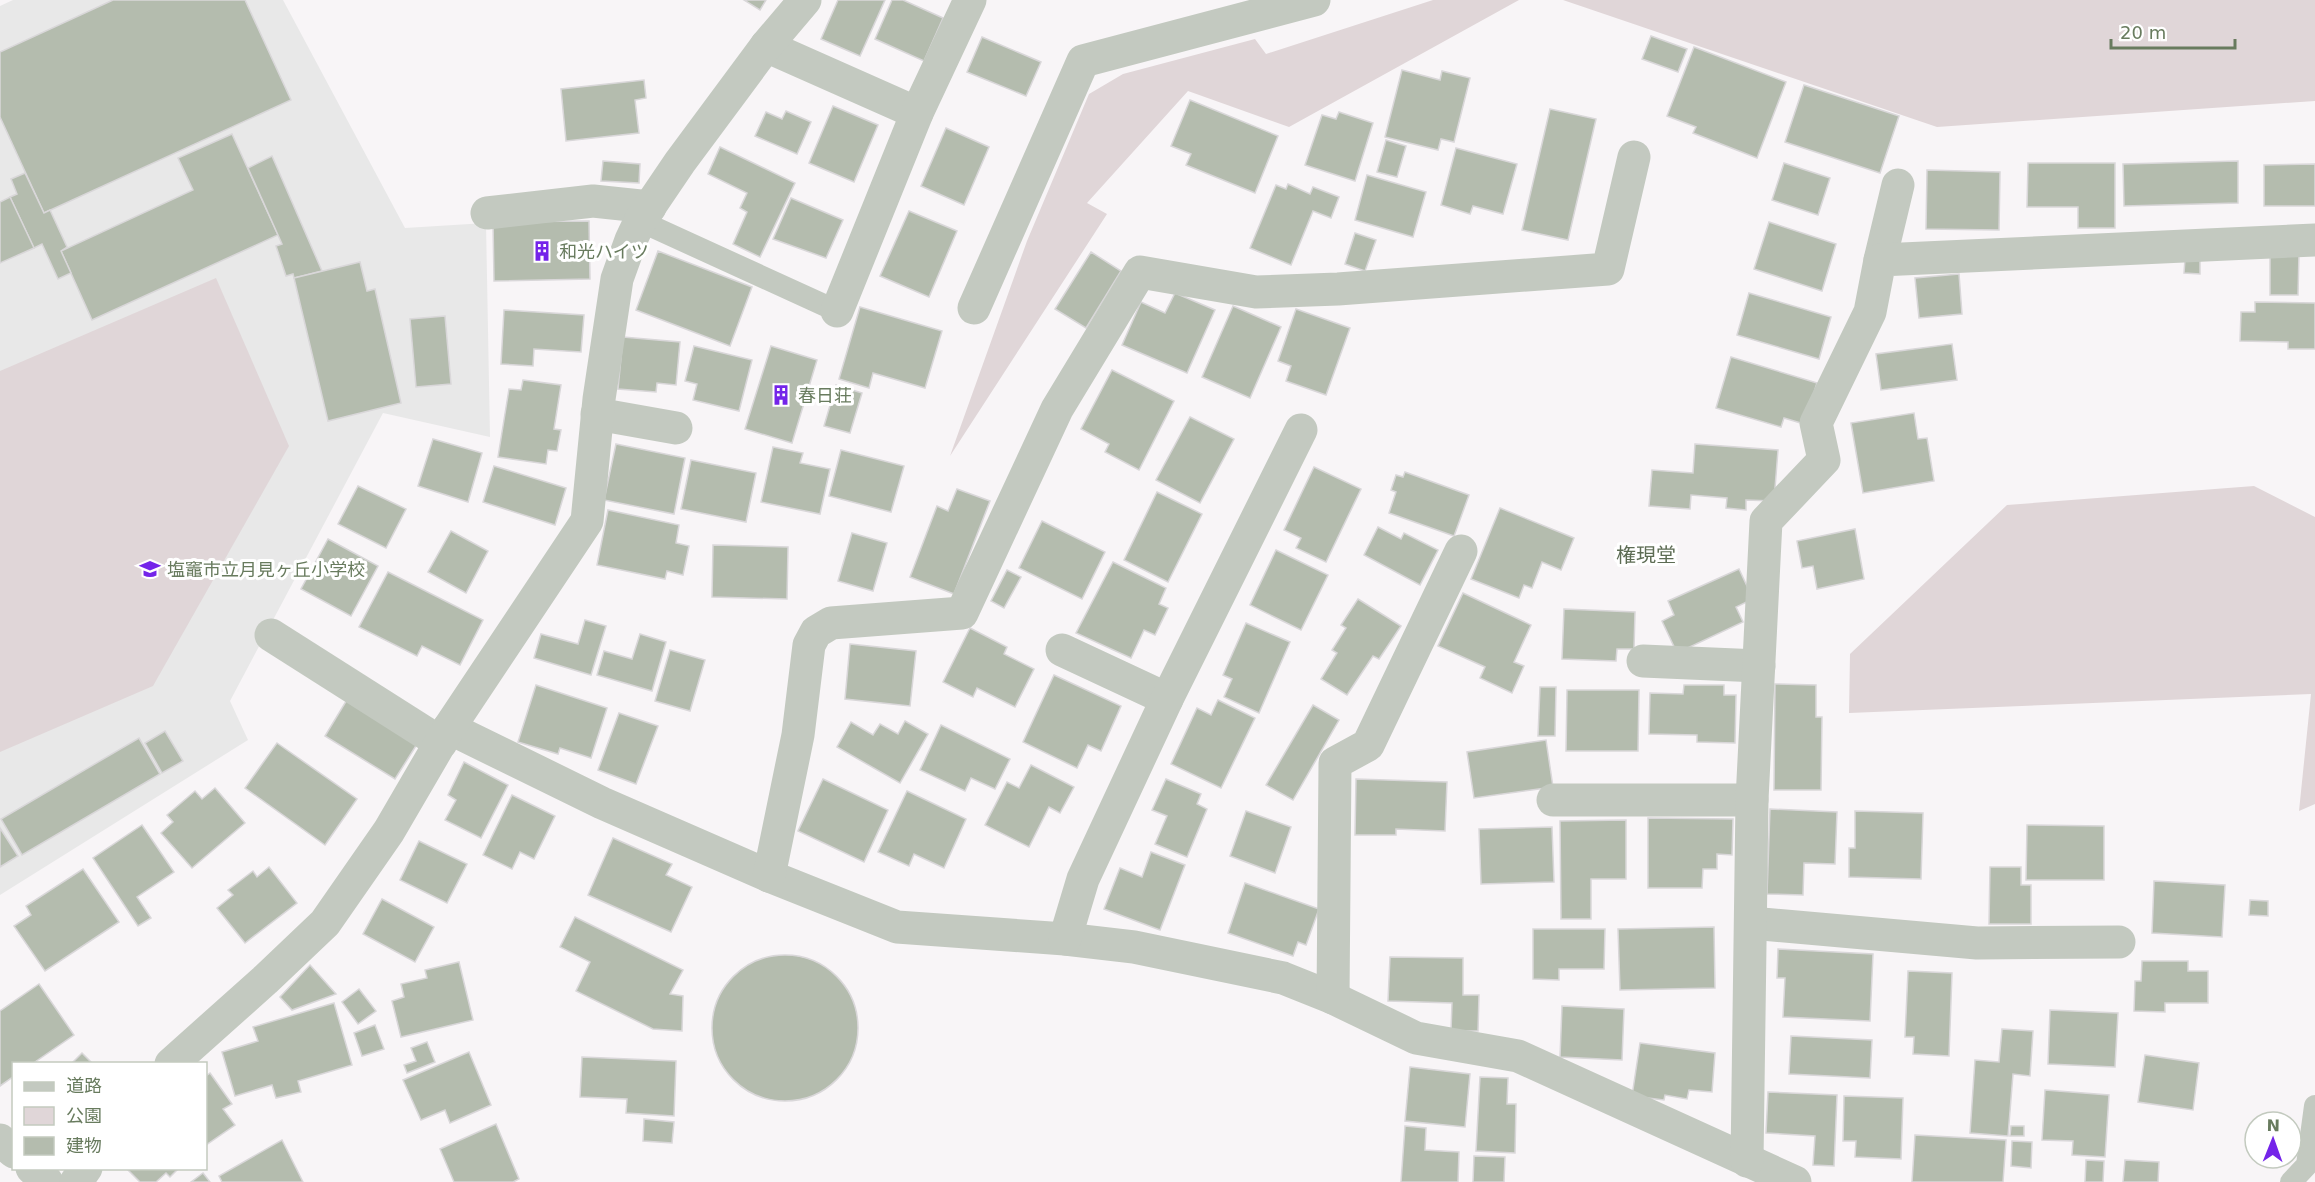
<svg xmlns="http://www.w3.org/2000/svg" width="2315" height="1182" viewBox="0 0 2315 1182" font-family="'DejaVu Sans','Noto Sans JP',sans-serif">
  <style>
    .built { fill: #e8e8e8 }
    .green { fill: #e0d6d8 }
    .building { fill: #b4bcae; stroke: #d9d7d9; stroke-width: 1.5 }
    .lines { fill: none; stroke-linecap: round; stroke-linejoin: round }
    .lane { stroke: #c3c9c0; stroke-width: 22 }
    .street { stroke: #c3c9c0; stroke-width: 33 }
    .labels { text-anchor: middle; dominant-baseline: central; stroke-width: 6; stroke-linejoin: round; paint-order: stroke }
    .poi-label { font-size: 18px; fill: #687b5e; stroke: #fff; text-anchor: start }
    .neighbourhood-label { font-size: 20px; fill: #5d6c54; stroke: #fff }
  </style>
  <rect width="100%" height="100%" fill="#f8f5f7"/>
  <!-- built -->
  <polygon class="built" points="13,0 283,0 405,228 486,223 490,437 383,413 230,701 248,740 0,895 0,6"/>
  <!-- green -->
  <g class="green">
    <polygon points="1433,0 1519,0 1289,127 1188,91 1087,203 1107,214 950,456 1027,241 1089,94 1123,74 1255,39 1266,54"/>
    <polygon points="1563,0 2315,0 2315,101 1937,127"/>
    <polygon points="216,278 289,446 153,686 0,752 0,371"/>
    <polygon points="2254,486 2315,517 2315,804 2299,811 2311,694 1849,713 1850,654 2007,505"/>
  </g>
  <!-- building -->
  <g class="building">
    <polygon points="113,0 245,0 291,100 44,213 0,117 0,52"/>
    <polygon points="744,0 766,0 760,10"/>
    <polygon points="838,0 885,0 860,56 821,39"/>
    <polygon points="892,0 903,0 943,18 924,61 875,39"/>
    <polygon points="1651,36 1687,49 1678,72 1642,59"/>
    <polygon points="982,37 1041,62 1026,96 967,72"/>
    <polygon points="1694,47 1786,82 1757,158 1693,133 1696,127 1667,116"/>
    <polygon points="1402,70 1440,80 1442,71 1470,78 1454,142 1441,139 1438,150 1385,137"/>
    <polygon points="644,80 646,98 635,100 639,133 566,141 561,89"/>
    <polygon points="1804,85 1899,116 1880,173 1785,142"/>
    <polygon points="1190,100 1278,136 1255,193 1186,165 1191,154 1171,146"/>
    <polygon points="833,106 878,125 854,182 809,163"/>
    <polygon points="1550,109 1596,119 1568,240 1522,230"/>
    <polygon points="786,111 811,122 797,154 755,136 766,112 782,119"/>
    <polygon points="1339,112 1373,123 1355,181 1305,165 1322,115 1336,119"/>
    <polygon points="946,128 989,147 964,205 921,186"/>
    <polygon points="232,134 278,235 92,320 61,251 193,190 178,158"/>
    <polygon points="1386,140 1406,146 1397,177 1377,172"/>
    <polygon points="720,147 795,183 760,257 733,244 747,212 740,208 747,193 708,174"/>
    <polygon points="1456,148 1517,164 1503,214 1473,206 1470,214 1441,205"/>
    <polygon points="272,156 322,271 294,278 293,274 286,276 276,246 282,244 248,168"/>
    <polygon points="603,161 640,164 639,183 601,181"/>
    <polygon points="2238,161 2238,203 2124,206 2123,164"/>
    <polygon points="1784,163 1830,178 1818,215 1772,200"/>
    <polygon points="2028,163 2115,163 2115,228 2078,228 2078,207 2027,207"/>
    <polygon points="2315,164 2315,206 2264,206 2264,165"/>
    <polygon points="1927,170 2000,172 1999,230 1926,229"/>
    <polygon points="25,173 44,213 50,210 67,247 61,251 71,273 58,279 42,244 34,248 10,197 17,194 11,179"/>
    <polygon points="1367,175 1426,192 1413,237 1355,220"/>
    <polygon points="1288,184 1310,194 1313,187 1339,197 1331,218 1313,211 1291,265 1250,248 1276,185 1286,189"/>
    <polygon points="10,197 34,248 0,263 0,202"/>
    <polygon points="791,198 843,220 826,258 773,239"/>
    <polygon points="909,211 957,231 929,297 880,276"/>
    <polygon points="589,221 590,279 494,281 493,222"/>
    <polygon points="1769,222 1836,244 1822,291 1754,269"/>
    <polygon points="1355,233 1376,240 1365,271 1345,264"/>
    <polygon points="658,251 752,287 730,346 636,310"/>
    <polygon points="1091,252 1121,271 1086,328 1055,309"/>
    <polygon points="2270,253 2299,253 2298,295 2270,295"/>
    <polygon points="2185,259 2200,260 2200,274 2184,273"/>
    <polygon points="360,262 367,291 375,289 401,403 328,421 294,278"/>
    <polygon points="1959,274 1962,314 1919,318 1915,278"/>
    <polygon points="1175,293 1215,310 1187,373 1122,345 1141,302 1165,313"/>
    <polygon points="1749,293 1831,317 1819,359 1737,335"/>
    <polygon points="2255,302 2315,303 2315,349 2288,349 2288,342 2240,341 2241,312 2255,312"/>
    <polygon points="1233,306 1281,327 1250,398 1202,377"/>
    <polygon points="860,307 942,331 925,388 873,373 869,388 839,379"/>
    <polygon points="1296,309 1350,328 1326,395 1286,381 1291,366 1278,361"/>
    <polygon points="504,310 584,315 581,352 534,349 533,366 501,364"/>
    <polygon points="445,316 451,384 416,387 410,319"/>
    <polygon points="623,337 680,342 676,385 657,383 656,392 618,389"/>
    <polygon points="1952,344 1957,380 1881,390 1876,354"/>
    <polygon points="694,346 752,360 739,411 693,400 697,384 685,381"/>
    <polygon points="771,346 817,360 792,443 745,429"/>
    <polygon points="1731,357 1817,383 1804,424 1784,418 1781,427 1716,408"/>
    <polygon points="1112,370 1174,401 1139,470 1105,452 1109,444 1081,429"/>
    <polygon points="523,380 561,385 554,429 561,430 557,451 548,450 546,464 498,457 509,389 521,390"/>
    <polygon points="836,385 862,393 850,433 824,426"/>
    <polygon points="1914,413 1918,439 1927,438 1934,481 1863,493 1851,423"/>
    <polygon points="1190,417 1234,439 1200,503 1156,480"/>
    <polygon points="433,439 482,453 468,502 418,486"/>
    <polygon points="616,444 685,458 674,514 604,500"/>
    <polygon points="1695,444 1778,450 1774,501 1746,500 1746,510 1726,508 1727,498 1691,495 1690,509 1649,506 1652,470 1693,473"/>
    <polygon points="773,447 803,453 800,463 830,469 820,514 761,502"/>
    <polygon points="841,450 904,466 891,512 829,496"/>
    <polygon points="691,460 756,473 746,522 681,509"/>
    <polygon points="494,466 566,488 555,525 483,502"/>
    <polygon points="1314,467 1361,489 1326,562 1296,548 1301,538 1284,530"/>
    <polygon points="1405,472 1469,495 1454,536 1389,513 1396,492 1391,490 1396,475 1403,477"/>
    <polygon points="358,486 406,509 386,548 338,524"/>
    <polygon points="957,489 990,501 954,594 910,577 937,506 948,511"/>
    <polygon points="1157,492 1202,514 1168,582 1124,560"/>
    <polygon points="1500,508 1574,538 1561,570 1542,562 1532,588 1524,585 1519,598 1471,579"/>
    <polygon points="608,510 679,525 676,543 689,546 683,575 667,571 665,579 597,565"/>
    <polygon points="1042,521 1105,552 1082,599 1019,568"/>
    <polygon points="1378,527 1401,539 1404,533 1438,550 1420,585 1364,555"/>
    <polygon points="1855,529 1864,579 1817,589 1813,566 1802,568 1797,541"/>
    <polygon points="451,531 488,551 466,593 428,572"/>
    <polygon points="852,533 887,543 873,591 838,581"/>
    <polygon points="328,539 378,566 351,616 301,589"/>
    <polygon points="713,545 788,547 787,599 712,597"/>
    <polygon points="1276,550 1328,575 1301,630 1250,605"/>
    <polygon points="1113,562 1166,588 1159,604 1168,608 1155,635 1144,630 1131,658 1076,633"/>
    <polygon points="1739,569 1753,599 1736,607 1743,622 1677,653 1662,621 1674,615 1668,601"/>
    <polygon points="1007,570 1021,577 1004,608 991,601"/>
    <polygon points="388,572 483,620 460,665 422,646 417,656 359,627"/>
    <polygon points="1463,593 1531,625 1514,662 1524,666 1512,693 1480,678 1485,667 1438,646"/>
    <polygon points="1358,599 1401,626 1379,659 1373,656 1347,695 1321,679 1337,653 1332,650 1346,628 1341,625"/>
    <polygon points="1564,609 1635,612 1634,649 1617,649 1616,661 1562,659"/>
    <polygon points="585,620 606,626 591,675 534,658 541,634 578,644"/>
    <polygon points="1246,623 1290,642 1259,713 1224,697 1232,679 1223,675"/>
    <polygon points="970,628 1007,647 1004,654 1034,669 1015,707 977,688 973,697 943,682"/>
    <polygon points="640,634 666,642 652,691 597,675 604,651 632,659"/>
    <polygon points="850,644 916,651 910,706 845,699"/>
    <polygon points="670,650 705,660 690,711 655,701"/>
    <polygon points="1054,675 1121,706 1101,751 1088,745 1077,768 1023,742"/>
    <polygon points="1775,684 1816,685 1816,717 1822,717 1821,790 1774,790"/>
    <polygon points="536,685 607,708 591,758 560,748 558,754 518,742"/>
    <polygon points="1684,685 1724,685 1724,695 1736,695 1735,743 1697,742 1697,735 1649,734 1650,693 1683,694"/>
    <polygon points="1540,687 1556,687 1555,736 1538,736"/>
    <polygon points="1567,690 1639,690 1638,751 1566,751"/>
    <polygon points="348,698 419,741 395,779 325,736"/>
    <polygon points="1218,700 1255,718 1221,788 1171,764 1197,708 1211,715"/>
    <polygon points="1313,705 1339,720 1293,800 1266,785"/>
    <polygon points="619,713 658,726 636,784 598,770"/>
    <polygon points="905,721 928,734 900,783 837,747 851,722 873,735 880,724 898,734"/>
    <polygon points="941,725 1010,759 995,789 971,778 965,791 920,770"/>
    <polygon points="165,731 183,761 162,773 145,743"/>
    <polygon points="139,738 160,774 22,855 1,819"/>
    <polygon points="1546,740 1553,787 1474,798 1467,752"/>
    <polygon points="277,743 357,799 325,845 245,788"/>
    <polygon points="464,762 508,785 481,838 445,820 456,800 448,795"/>
    <polygon points="1031,765 1074,787 1060,813 1049,807 1029,847 985,825 1007,782 1019,788"/>
    <polygon points="823,779 888,810 864,862 798,831"/>
    <polygon points="1166,779 1201,794 1197,804 1207,809 1187,857 1155,844 1167,816 1152,810"/>
    <polygon points="1356,779 1447,782 1445,831 1396,829 1396,835 1355,835"/>
    <polygon points="215,788 245,823 192,868 161,833 173,822 167,815 195,791 202,799"/>
    <polygon points="907,791 966,819 944,868 914,854 909,866 878,852"/>
    <polygon points="512,795 555,816 534,859 520,852 512,869 483,855"/>
    <polygon points="1770,809 1837,812 1835,864 1804,863 1803,895 1767,894"/>
    <polygon points="1246,811 1291,827 1275,873 1230,856"/>
    <polygon points="1855,811 1923,813 1921,879 1849,877 1849,848 1855,848"/>
    <polygon points="1648,818 1733,819 1732,855 1717,854 1717,869 1703,869 1702,888 1648,888"/>
    <polygon points="1626,820 1626,879 1591,879 1591,919 1561,919 1560,821"/>
    <polygon points="142,825 174,872 137,897 151,918 138,926 93,858"/>
    <polygon points="2027,825 2104,826 2104,880 2026,880"/>
    <polygon points="1552,827 1554,882 1481,884 1479,829"/>
    <polygon points="0,828 18,856 0,867"/>
    <polygon points="613,838 672,864 666,875 692,887 671,932 588,895"/>
    <polygon points="419,841 467,864 447,903 400,880"/>
    <polygon points="1151,852 1185,865 1160,930 1104,909 1120,868 1142,877"/>
    <polygon points="269,867 297,903 245,943 217,908 233,895 228,890 253,871 257,877"/>
    <polygon points="1990,867 2021,867 2021,885 2031,885 2031,924 1989,924"/>
    <polygon points="83,869 119,922 45,971 14,926 31,915 26,906"/>
    <polygon points="2154,881 2225,885 2222,937 2152,933"/>
    <polygon points="1245,883 1319,909 1306,945 1298,942 1293,956 1228,933"/>
    <polygon points="382,899 434,927 415,962 363,934"/>
    <polygon points="2250,900 2268,901 2268,916 2249,915"/>
    <polygon points="575,917 683,970 670,994 683,996 682,1031 653,1029 576,991 590,962 560,947"/>
    <polygon points="1714,927 1715,988 1620,990 1618,929"/>
    <polygon points="1533,929 1605,929 1604,969 1559,969 1559,980 1533,979"/>
    <polygon points="1778,949 1873,954 1870,1021 1783,1017 1785,978 1777,978"/>
    <circle cx="785" cy="1028" r="73"/>
    <polygon points="1390,957 1463,958 1463,995 1479,995 1478,1031 1451,1031 1452,1003 1388,1001"/>
    <polygon points="2142,961 2188,961 2188,971 2208,971 2208,1003 2165,1003 2165,1012 2134,1011 2135,981 2141,981"/>
    <polygon points="459,962 473,1020 401,1037 392,1001 404,997 401,984 427,978 425,970"/>
    <polygon points="310,965 336,994 292,1010 280,997"/>
    <polygon points="1908,971 1952,973 1949,1056 1913,1054 1914,1037 1905,1037"/>
    <polygon points="39,984 74,1035 32,1064 14,1064 14,1076 0,1086 0,1011"/>
    <polygon points="359,989 376,1011 358,1024 342,1002"/>
    <polygon points="334,1003 352,1065 298,1081 301,1092 276,1098 272,1085 235,1096 222,1052 258,1041 253,1027"/>
    <polygon points="1562,1006 1624,1009 1622,1060 1560,1057"/>
    <polygon points="2050,1010 2118,1013 2115,1067 2048,1064"/>
    <polygon points="375,1025 384,1049 362,1056 354,1033"/>
    <polygon points="2002,1029 2033,1031 2030,1076 2013,1074 2008,1136 1970,1133 1975,1060 1999,1062"/>
    <polygon points="1791,1036 1872,1040 1870,1078 1789,1074"/>
    <polygon points="427,1042 435,1062 407,1073 404,1065 416,1061 411,1048"/>
    <polygon points="1640,1043 1715,1053 1712,1092 1689,1090 1687,1099 1665,1095 1664,1100 1632,1096"/>
    <polygon points="469,1052 491,1105 450,1123 445,1110 421,1120 403,1080"/>
    <polygon points="82,1053 93,1064 71,1064"/>
    <polygon points="2145,1055 2199,1063 2193,1110 2138,1102"/>
    <polygon points="582,1057 676,1061 674,1116 626,1113 627,1099 580,1097"/>
    <polygon points="1410,1067 1470,1074 1465,1127 1405,1121"/>
    <polygon points="210,1073 232,1104 223,1109 235,1125 206,1145 206,1076"/>
    <polygon points="1480,1077 1508,1078 1507,1104 1516,1104 1515,1153 1476,1151"/>
    <polygon points="2045,1090 2109,1095 2105,1157 2072,1155 2073,1141 2042,1140"/>
    <polygon points="1768,1092 1837,1095 1834,1166 1813,1165 1815,1136 1766,1133"/>
    <polygon points="1844,1096 1903,1098 1901,1159 1855,1157 1856,1141 1843,1141"/>
    <polygon points="644,1119 674,1122 672,1143 643,1141"/>
    <polygon points="496,1124 519,1179 513,1182 454,1182 440,1149"/>
    <polygon points="1405,1126 1426,1128 1425,1150 1459,1152 1458,1182 1401,1182"/>
    <polygon points="2011,1126 2024,1126 2024,1136 2010,1136"/>
    <polygon points="1915,1135 2006,1140 2003,1182 1912,1182"/>
    <polygon points="282,1140 303,1182 222,1182 219,1176"/>
    <polygon points="2012,1141 2032,1142 2031,1168 2011,1166"/>
    <polygon points="1474,1156 1505,1157 1504,1182 1473,1182"/>
    <polygon points="2086,1160 2104,1161 2103,1182 2085,1182"/>
    <polygon points="2125,1160 2159,1162 2158,1182 2123,1182"/>
    <polygon points="126,1168 179,1168 170,1177 166,1173 156,1182 140,1182"/>
    <polygon points="203,1173 210,1182 191,1182"/>
  </g>
  <g class="lines">
    <!-- lane -->
    <g class="lane">
      <polyline points="640,221 837,311"/>
      <polyline points="2291,1182 2307,1165 2315,1106"/>
    </g>
    <!-- street -->
    <g class="street">
      <polyline points="766,46 917,113"/>
      <polyline points="487,213 593,201 650,207"/>
      <polyline points="1880,260 1898,185"/>
      <polyline points="974,308 1083,61 1314,0"/>
      <polyline points="837,311 917,113 970,0"/>
      <polyline points="597,414 676,428"/>
      <polyline points="271,635 441,743"/>
      <polyline points="1062,650 1167,699"/>
      <polyline points="1643,661 1759,666"/>
      <polyline points="449,728 602,803 769,876 897,927 1065,939 1134,947 1283,978 1333,998 1416,1038 1518,1056 1795,1182"/>
      <polyline points="1553,800 1752,800"/>
      <polyline points="769,876 798,735 809,645 816,632 831,623 962,613 1057,409 1140,272 1256,292 1338,289 1608,269 1634,157"/>
      <polyline points="1751,923 1977,943 2119,942"/>
      <polyline points="1065,939 1083,879 1167,699 1301,430"/>
      <polyline points="1333,998 1335,763 1368,745 1461,551"/>
      <polyline points="171,1064 265,980 325,923 389,831 449,728 587,521 599,399 617,279 631,240 640,221 680,162 766,46 805,0"/>
      <polyline points="0,1140 14,1152"/>
      <polyline points="1747,1161 1752,800 1766,521 1824,460 1816,423 1870,312 1880,260 2315,240"/>
      <polyline points="32,1168 47,1182"/>
      <polyline points="76,1182 86,1168"/>
    </g>
  </g>
  <!-- icons -->
  <defs>
    <g id="building-bare" transform="scale(1.62)"><path d="M-4-6H4V6H1V3H-1V6H-4ZM-2.5-4.3h1.7v1.8h-1.7ZM.8-4.3h1.7v1.8H.8ZM-2.5-1h1.7V.8h-1.7ZM.8-1h1.7V.8H.8Z" fill="#7424e9" stroke="#fff" stroke-width="2.5" paint-order="stroke"/></g>
    <g id="school-bare" transform="scale(1.62)"><path d="M0-5L7-2L0 1L-7-2ZM-4 1L0 2.5L4 1V4Q0 6-4 4Z" fill="#7424e9" stroke="#fff" stroke-width="2.5" paint-order="stroke"/></g>
  </defs>
  <g fill-rule="evenodd">
    <use href="#building-bare" x="542" y="251"/>
    <use href="#building-bare" x="781" y="395"/>
    <use href="#school-bare" x="150" y="569"/>
  </g>
  <g class="labels">
    <!-- poi labels -->
    <g class="poi-label">
      <text x="559" y="251">和光ハイツ</text>
      <text x="798" y="395">春日荘</text>
      <text x="167" y="569">塩竈市立月見ヶ丘小学校</text>
    </g>
    <!-- neighbourhood labels -->
    <g class="neighbourhood-label">
      <text x="1646" y="555">権現堂</text>
    </g>
  </g>
  <!-- legend -->
  <rect x="12" y="1062" width="195" height="108" fill="#ffffff" stroke="#c3cabf" stroke-width="1.5"/>
  <rect x="24" y="1082" width="30" height="9" fill="#c3c9c0" stroke="#c3cabf" stroke-width="1.5"/>
  <text x="66" y="1092" font-size="18" fill="#687b5e">道路</text>
  <rect x="24" y="1107" width="30" height="18" fill="#e0d6d8" stroke="#c3cabf" stroke-width="1.5"/>
  <text x="66" y="1122" font-size="18" fill="#687b5e">公園</text>
  <rect x="24" y="1137" width="30" height="18" fill="#b4bcae" stroke="#c3cabf" stroke-width="1.5"/>
  <text x="66" y="1152" font-size="18" fill="#687b5e">建物</text>
  <!-- north arrow -->
  <g transform="translate(2273 1140) rotate(1)"><circle r="28" fill="#ffffff" stroke="#c3cabf" stroke-width="1.5"/>
  <path d="M0-4.5L10 22L0 15L-10 22Z" fill="#7424e9"/>
  <text y="-9" font-size="16" font-weight="bold" text-anchor="middle" fill="#687b5e">N</text>
  </g>
  <!-- scale -->
  <path d="M2111 39v9h124v-9" fill="none" stroke="#687b5e" stroke-width="3"/>
  <text x="2120" y="39" font-size="18" fill="#687b5e" stroke="#ffffff" stroke-width="4.5" paint-order="stroke">20 m</text>
</svg>
